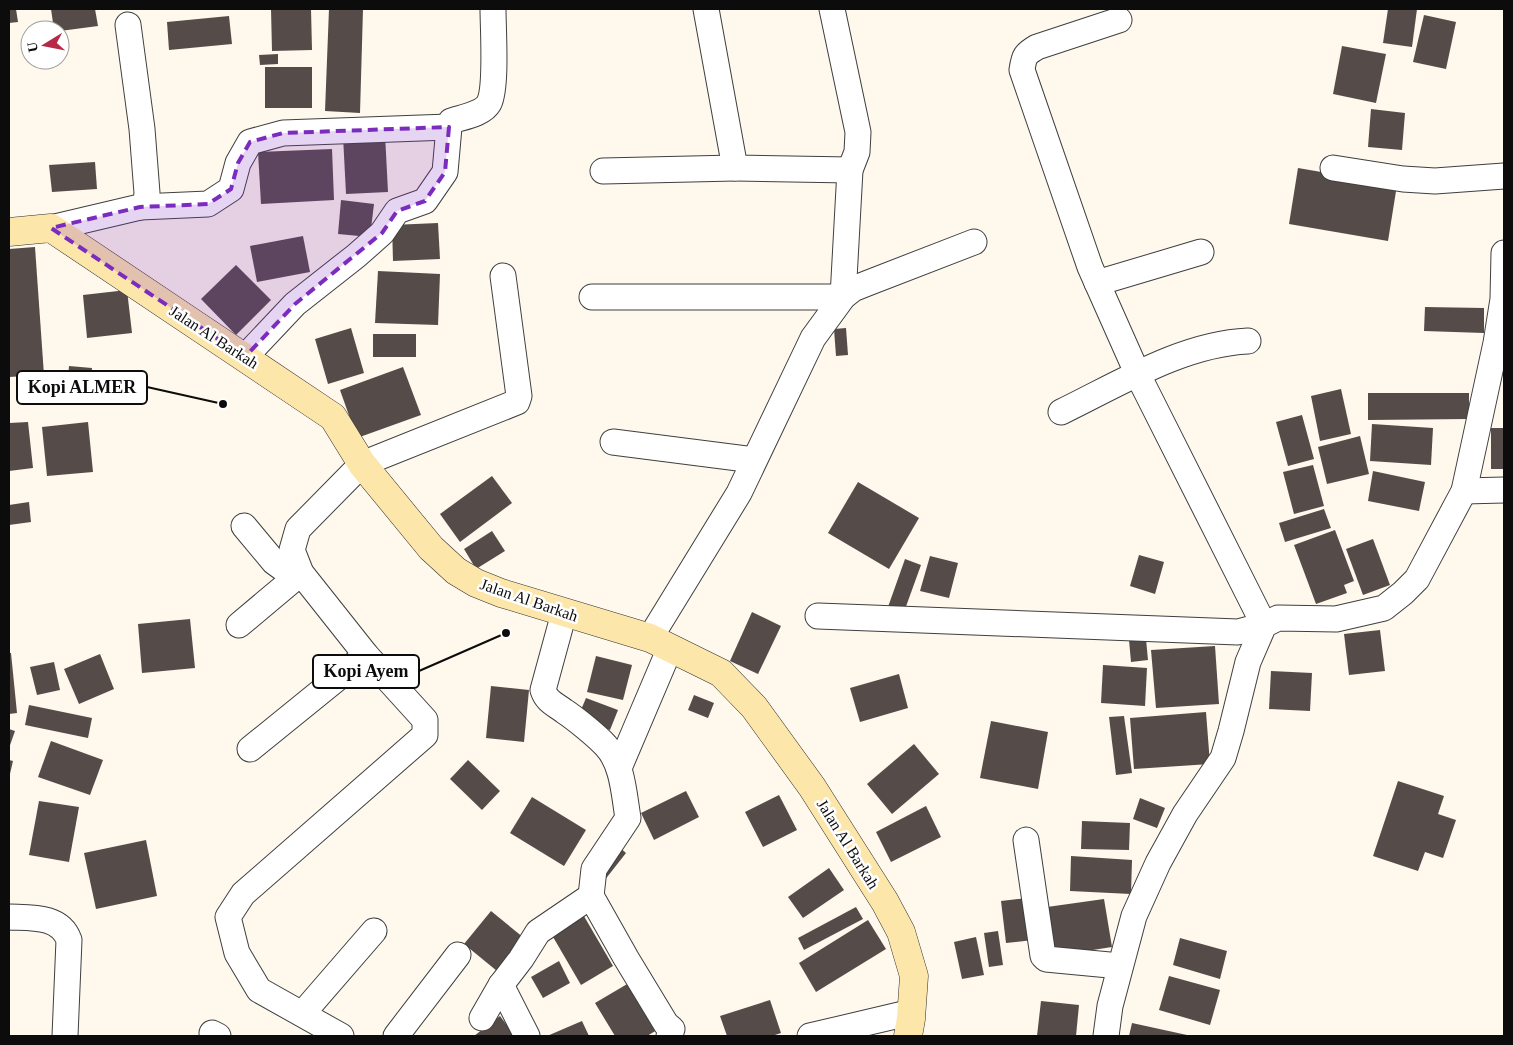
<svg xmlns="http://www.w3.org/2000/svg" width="1513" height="1045" viewBox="0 0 1513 1045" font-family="'Times New Roman',serif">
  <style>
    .building { fill: #554c49 }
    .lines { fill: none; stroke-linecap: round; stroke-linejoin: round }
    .street-casing { stroke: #3f3f3f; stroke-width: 27 }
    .secondary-casing { stroke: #2e2e2e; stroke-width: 29 }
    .street { stroke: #fff; stroke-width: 25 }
    .secondary { stroke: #fce6aa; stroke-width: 28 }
    .marked { fill: #7b2cbf; fill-opacity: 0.2; stroke: #7b2cbf; stroke-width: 4; stroke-dasharray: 10 6; stroke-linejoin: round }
    .labels { text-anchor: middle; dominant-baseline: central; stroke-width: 5; stroke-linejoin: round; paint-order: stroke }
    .street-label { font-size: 16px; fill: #0c0c0c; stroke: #fff }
    .leader { fill: none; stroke: #0c0c0c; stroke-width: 2 }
    .callout-dot { fill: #0c0c0c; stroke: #fff; stroke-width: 2 }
    .callout { fill: #fff; stroke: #0c0c0c; stroke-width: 2 }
    .callout-label { font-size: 18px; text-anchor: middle; font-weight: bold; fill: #0c0c0c }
  </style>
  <rect width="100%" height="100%" fill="#fef8ed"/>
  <!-- building -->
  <g class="building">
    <polygon points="9,9 16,9 18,22 9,23"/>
    <polygon points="51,9 95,9 98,26 60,31 54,30"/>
    <polygon points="271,9 311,9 312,50 272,51"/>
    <polygon points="329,9 363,9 360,113 325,111"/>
    <polygon points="1388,9 1417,9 1412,47 1383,43"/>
    <polygon points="1424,15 1456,22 1446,69 1413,62"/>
    <polygon points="229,16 232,44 169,50 167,22"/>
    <polygon points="1342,46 1386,54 1376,103 1333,94"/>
    <polygon points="278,54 278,64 260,65 259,55"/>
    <rect x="265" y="67" width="47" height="41"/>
    <polygon points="1371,109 1405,113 1402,150 1368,147"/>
    <polygon points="385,134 388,192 346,194 343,136"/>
    <polygon points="332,149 334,200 261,204 258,152"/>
    <polygon points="95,162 97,189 52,192 49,165"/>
    <polygon points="1298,168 1397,185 1388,241 1289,224"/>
    <polygon points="341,200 374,204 370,237 338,234"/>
    <polygon points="438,223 440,259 393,261 392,225"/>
    <polygon points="303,236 310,272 257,282 250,246"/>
    <polygon points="35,247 44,375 9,377 9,249"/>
    <polygon points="236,265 271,300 236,335 201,299"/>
    <polygon points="378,271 440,274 438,325 375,323"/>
    <polygon points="127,290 132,333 87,338 83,295"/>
    <polygon points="1425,307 1484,308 1484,333 1424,331"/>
    <polygon points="351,328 364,373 328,384 315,339"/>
    <polygon points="846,328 848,355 836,356 834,329"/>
    <rect x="373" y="334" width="43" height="23"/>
    <polygon points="69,366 92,368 89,401 66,399"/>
    <polygon points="403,367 421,415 357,438 340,390"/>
    <polygon points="94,373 118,375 115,405 92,403"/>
    <polygon points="1341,389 1351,434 1320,441 1311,396"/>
    <polygon points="1368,393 1469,393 1469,419 1368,420"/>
    <polygon points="1302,415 1314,459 1288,466 1276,422"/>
    <polygon points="28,422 33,468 9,471 9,423"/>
    <polygon points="88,422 93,472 47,476 42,427"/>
    <polygon points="1372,424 1433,428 1431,465 1370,461"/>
    <rect x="1491" y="428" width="13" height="41"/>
    <polygon points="1360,436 1369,474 1327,484 1318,447"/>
    <polygon points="1313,465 1324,506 1294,514 1283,472"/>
    <polygon points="1373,471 1425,482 1419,511 1368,501"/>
    <polygon points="492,476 512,503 460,542 440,514"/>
    <polygon points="858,482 919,518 889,569 828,533"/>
    <polygon points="29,502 31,522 9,525 9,505"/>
    <polygon points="1324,509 1331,528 1285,542 1279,523"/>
    <polygon points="1335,530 1354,581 1344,585 1347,593 1316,604 1294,545"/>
    <polygon points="492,531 505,551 476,569 464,549"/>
    <polygon points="1373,539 1390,585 1363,595 1346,549"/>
    <polygon points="1139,555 1164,562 1155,594 1130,586"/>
    <polygon points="930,556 958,563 949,598 920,591"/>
    <polygon points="905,559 921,565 904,612 888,607"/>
    <polygon points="752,612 781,626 758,674 730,661"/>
    <polygon points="190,619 195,668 142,673 138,624"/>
    <polygon points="1380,630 1385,671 1349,675 1344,634"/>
    <polygon points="1146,639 1148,660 1131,662 1129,640"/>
    <polygon points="1215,646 1219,704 1156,708 1151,650"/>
    <polygon points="9,653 11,653 17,713 9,714"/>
    <polygon points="100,654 114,689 79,704 64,669"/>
    <polygon points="596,656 632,665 623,700 587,692"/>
    <polygon points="54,662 60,690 37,695 30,667"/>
    <polygon points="1103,665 1147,668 1145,706 1101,703"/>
    <polygon points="1271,671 1312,673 1310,711 1269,709"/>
    <polygon points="899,674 908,708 860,722 850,688"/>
    <polygon points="491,686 529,690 524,742 486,738"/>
    <polygon points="694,695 714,703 708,718 688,710"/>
    <polygon points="586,698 618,710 610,730 578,717"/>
    <polygon points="29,705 92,718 88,738 25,725"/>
    <polygon points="1206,712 1210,764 1134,769 1130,718"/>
    <polygon points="1124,716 1132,773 1116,775 1109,717"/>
    <polygon points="991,721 1048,732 1038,789 980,778"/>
    <polygon points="9,729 15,731 9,748"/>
    <polygon points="51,741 103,760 90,795 38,777"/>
    <polygon points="914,744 939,774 892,814 867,784"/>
    <polygon points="9,760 13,761 9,778"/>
    <polygon points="468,760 500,791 482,810 450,779"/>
    <polygon points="1398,781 1444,796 1438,814 1456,820 1443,858 1425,852 1418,871 1373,856"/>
    <polygon points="686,791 699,817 654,840 641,813"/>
    <polygon points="779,795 797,830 763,847 745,812"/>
    <polygon points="532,797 586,830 564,866 510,833"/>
    <polygon points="1140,798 1165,808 1157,828 1133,819"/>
    <polygon points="39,801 79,807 69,862 29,855"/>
    <polygon points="926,806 941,837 891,862 876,832"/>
    <polygon points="1082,821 1130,823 1129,850 1081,849"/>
    <polygon points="146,840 157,896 96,909 84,853"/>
    <polygon points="618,846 626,853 604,881 596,874"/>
    <polygon points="1071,856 1132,860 1131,894 1070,891"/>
    <polygon points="829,868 844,890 803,918 788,897"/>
    <polygon points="1028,898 1033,940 1006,943 1001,901"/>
    <polygon points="1104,899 1112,947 1054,956 1047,907"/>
    <polygon points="856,907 863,919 804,950 798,938"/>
    <polygon points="491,911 524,938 497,971 464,944"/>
    <polygon points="581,911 613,966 581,985 549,930"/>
    <polygon points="868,920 886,949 816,992 799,963"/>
    <polygon points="998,931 1003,965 989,967 984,933"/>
    <polygon points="976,937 984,975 962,979 954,942"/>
    <polygon points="1180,938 1227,951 1220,979 1173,965"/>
    <polygon points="559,961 570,983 543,998 531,977"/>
    <polygon points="1169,976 1220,990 1210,1025 1159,1010"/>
    <polygon points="634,980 662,1027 647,1036 615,1036 595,1003"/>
    <polygon points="770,1000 781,1033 772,1036 727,1036 720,1016"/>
    <polygon points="1041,1001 1079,1005 1076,1036 1037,1036"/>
    <polygon points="500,1016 515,1036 474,1036"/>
    <polygon points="582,1021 589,1036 547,1036"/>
    <polygon points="1132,1023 1187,1035 1187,1036 1129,1036"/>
  </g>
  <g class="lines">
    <!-- street casing -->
    <g class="street-casing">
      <g id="street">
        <polyline points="706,9 735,168 850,170"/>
        <polyline points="1333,168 1403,179 1435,181 1504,176"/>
        <polyline points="603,171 735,168"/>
        <polyline points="140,207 208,204 231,189 238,163 250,142 283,133 449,127"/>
        <polyline points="51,228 140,207 146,201 147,193 142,129 128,25"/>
        <polyline points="1097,283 1201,252"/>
        <polyline points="592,297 843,297 850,170 857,152 858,132 832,9"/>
        <path d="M245,357L295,304L356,256L382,233L397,211L425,201L445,172L449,127L451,121C463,117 483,114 489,103C497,87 493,29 493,9"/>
        <path d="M1061,412C1119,384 1182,344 1248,341"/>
        <polyline points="613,442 754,460"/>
        <polyline points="1464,491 1504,490"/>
        <path d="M818,616L1238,632L1264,625L1138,375L1090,267L1022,70C1024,56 1025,54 1037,47L1119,20"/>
        <polyline points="239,625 301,573 285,570 274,562 244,526"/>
        <polyline points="650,638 739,493 813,338 843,297 853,289 868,283 974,242"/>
        <polyline points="250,749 366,655"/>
        <polyline points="619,768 670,648"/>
        <polyline points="1026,840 1043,956 1046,959 1120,966"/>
        <polyline points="591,896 626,958 666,1024 672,1029 669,1036"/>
        <path d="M9,917C31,918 60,915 69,940L65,1036"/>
        <polyline points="501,985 527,1036"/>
        <polyline points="303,1013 374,931"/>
        <path d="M482,1018L501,985L521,959L538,932L591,896L594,869L628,818C624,795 623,764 606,746C597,736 576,719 564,711C555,704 547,702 543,690L564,613"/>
        <polyline points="212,1033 218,1036"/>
        <polyline points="341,1036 259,990 237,953 228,917 243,894 425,735 425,720 366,655 301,573 292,550 298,529 362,464 517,402 519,396 503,276"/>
        <polyline points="396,1036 458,955"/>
        <polyline points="810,1036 912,1012"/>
        <polyline points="1106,1036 1110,1006 1134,916 1158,863 1185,814 1223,758 1231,731 1248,662 1264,625 1278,618 1336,619 1384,608 1403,593 1417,579 1464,491 1496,343 1503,299 1504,253"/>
      </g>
    </g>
    <!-- secondary casing -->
    <g class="secondary-casing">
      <polyline id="secondary" points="9,232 51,228 333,417 362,464 431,548 456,571 476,583 501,593 650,638 721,673 754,707 812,787 885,902 901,932 914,976 911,1019 908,1036"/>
    </g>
    <!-- street -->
    <use href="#street" class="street"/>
    <!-- secondary -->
    <use href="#secondary" class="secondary"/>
  </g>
  <!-- marked area -->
  <path class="marked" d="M449,127L445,172L425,201L397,211L382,233L295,304L245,357L51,228L140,207L208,204L231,189L238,163L250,142L283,133Z"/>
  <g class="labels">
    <!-- street labels -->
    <g class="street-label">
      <text transform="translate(214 337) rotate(33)">Jalan Al Barkah</text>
      <text transform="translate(529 600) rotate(19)">Jalan Al Barkah</text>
      <text transform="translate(848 844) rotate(58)">Jalan Al Barkah</text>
    </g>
  </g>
  <!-- callouts -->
  <path class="leader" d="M223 404L147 387M506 633L419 671"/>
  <g class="callout-dot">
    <circle cx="223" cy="404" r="5"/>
    <circle cx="506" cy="633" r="5"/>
  </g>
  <g class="callout">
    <rect x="17" y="371" width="130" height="33" rx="5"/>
    <rect x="313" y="655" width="106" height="33" rx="5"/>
  </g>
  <g class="callout-label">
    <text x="82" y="393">Kopi ALMER</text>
    <text x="366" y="677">Kopi Ayem</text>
  </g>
  <!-- border -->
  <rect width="1513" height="1045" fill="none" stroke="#0c0c0c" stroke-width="20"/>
  <!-- north arrow -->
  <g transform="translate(45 45) rotate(260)"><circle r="24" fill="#ffffff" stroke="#9e9e9e"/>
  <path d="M0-4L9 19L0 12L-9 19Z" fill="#b72a47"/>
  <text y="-8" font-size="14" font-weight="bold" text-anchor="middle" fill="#0c0c0c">U</text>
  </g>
</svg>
